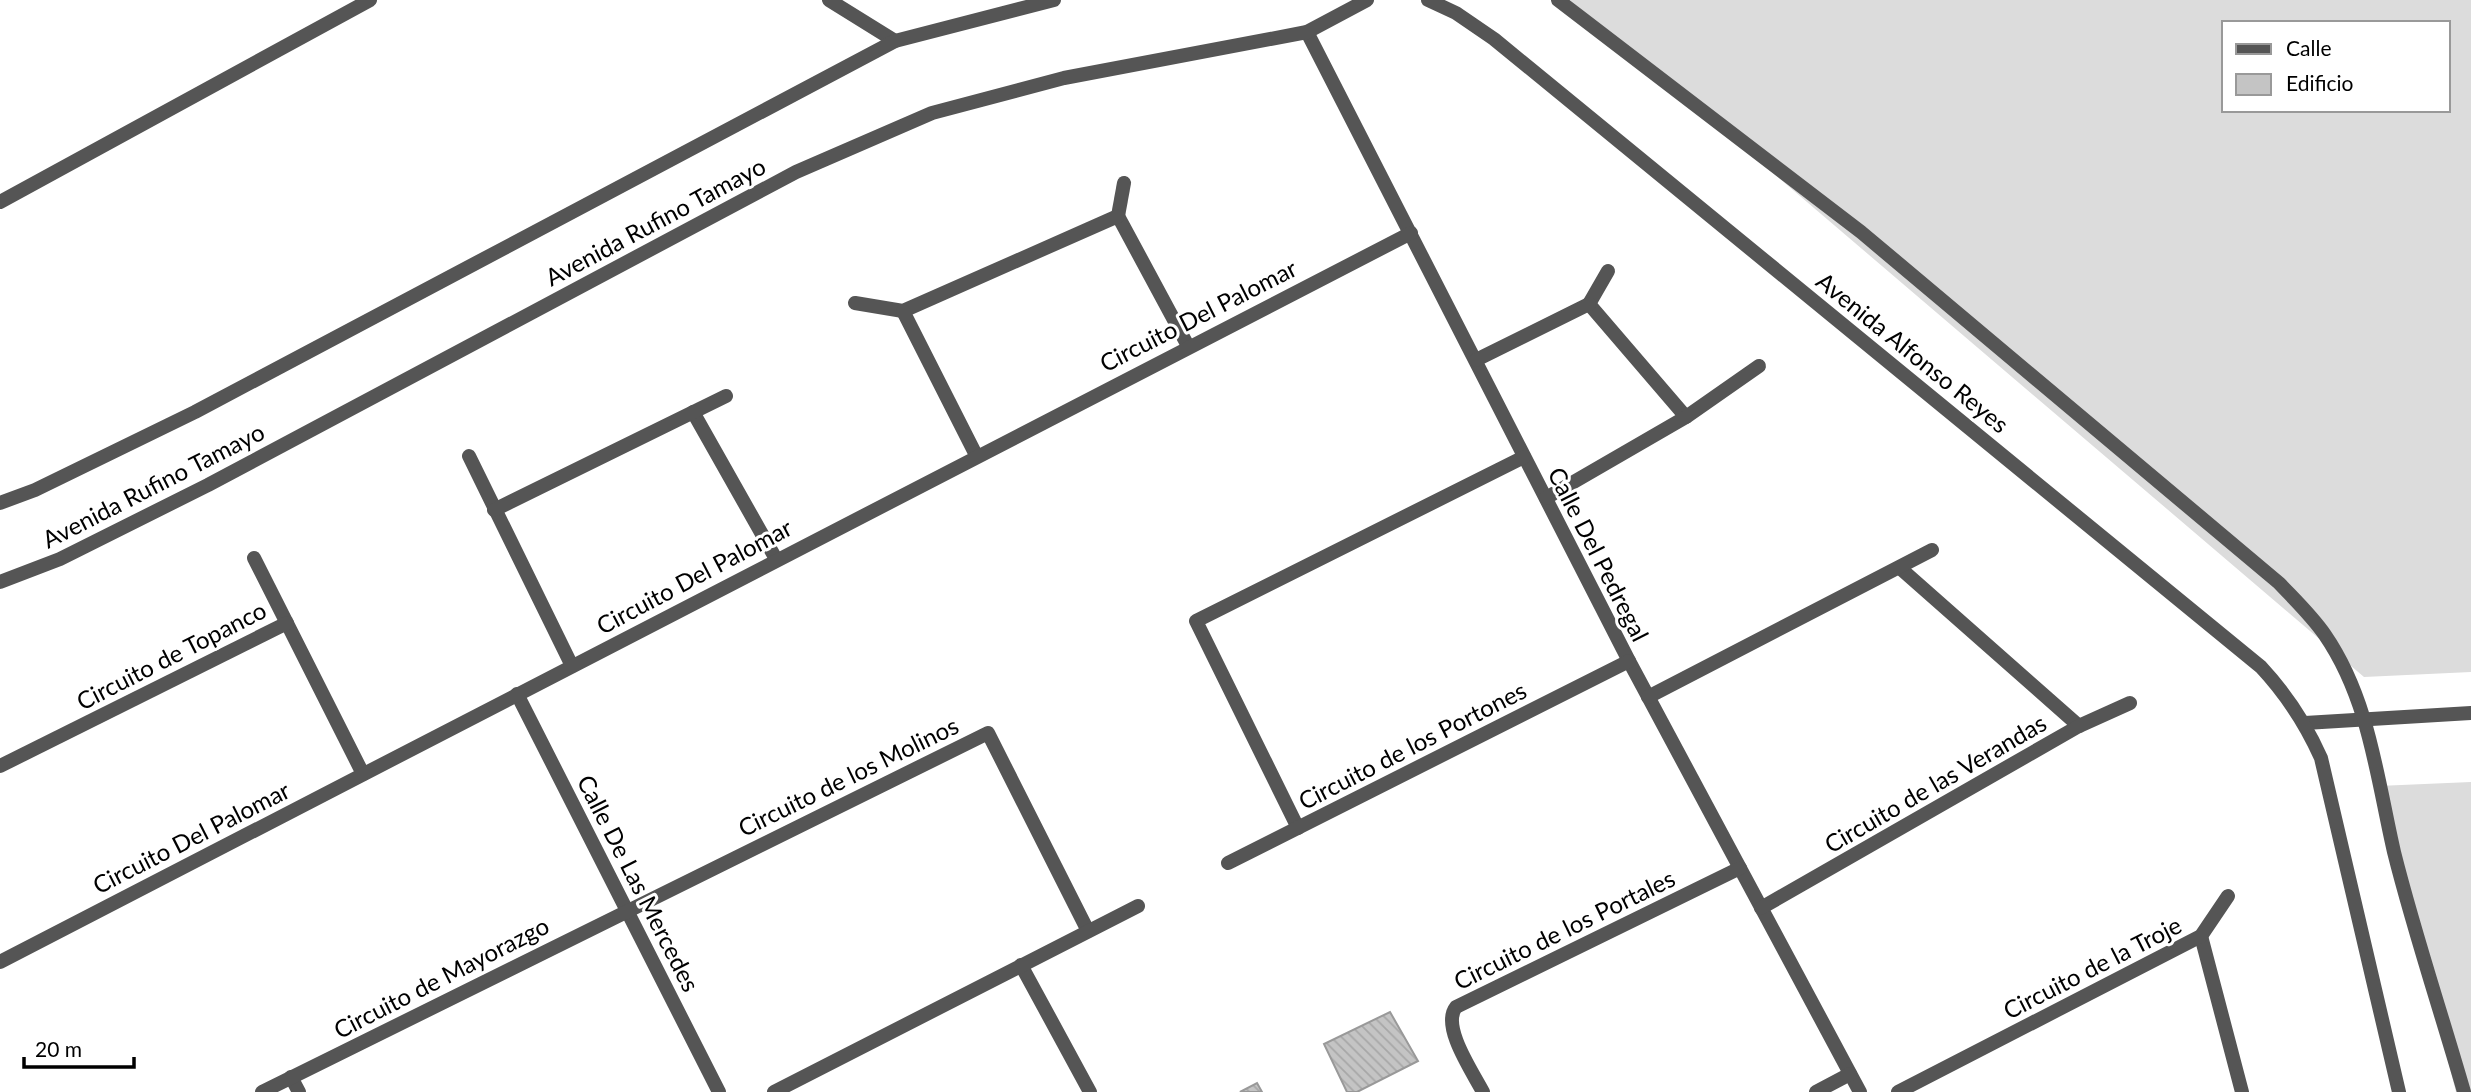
<svg xmlns="http://www.w3.org/2000/svg" width="2471" height="1092" viewBox="0 0 2471 1092" font-family="Lato,sans-serif">
  <style>
    .grass { fill: #dcdcdc; fill-rule: evenodd }
    .building { fill: url(#building-back-hatch); stroke: #999; stroke-width: 2 }
    .lines { fill: none; stroke-linecap: round; stroke-linejoin: round }
    .minor { stroke: #555; stroke-width: 14 }
    .tertiary { stroke: #555; stroke-width: 14 }
    .labels { text-anchor: middle; dominant-baseline: central; stroke-width: 6; stroke-linejoin: round; paint-order: stroke }
    .street-label { font-size: 24px; fill: #000; stroke: #fff }
  </style>
  <defs>
    <pattern id="building-back-hatch" width="6" height="6" patternUnits="userSpaceOnUse" patternTransform="scale(1.75)"><rect width="6" height="6" fill="#c4c4c4"/><path d="M-1 5l2 2M0 0l6 6M5-1l2 2" fill="none" stroke="#a7a7a7"/></pattern>
  </defs>
  <rect width="100%" height="100%" fill="#fff"/>
  <!-- grass -->
  <g class="grass">
    <path d="M1570,0H2471V672L2364,677ZM2224,23H2448V110H2224Z"/>
    <polygon points="2471,782 2471,1092 2456,1092 2378,786"/>
  </g>
  <!-- building -->
  <g class="building">
    <polygon points="1390,1012 1418,1061 1357,1092 1347,1092 1324,1044"/>
    <polygon points="1257,1083 1262,1092 1240,1092"/>
  </g>
  <g class="lines">
    <!-- minor -->
    <g class="minor">
      <polyline points="829,0 895,41"/>
      <polyline points="1307,32 1629,661 1860,1092"/>
      <polyline points="0,202 370,0"/>
      <polyline points="1118,216 1188,346"/>
      <polyline points="1118,216 1124,183"/>
      <polyline points="855,303 903,311 1118,216"/>
      <polyline points="1589,304 1686,417"/>
      <polyline points="1589,304 1608,271"/>
      <polyline points="903,311 976,455"/>
      <polyline points="1476,360 1589,304"/>
      <polyline points="693,412 776,559"/>
      <polyline points="469,456 572,666"/>
      <polyline points="1546,498 1686,417 1759,366"/>
      <polyline points="0,503 35,490 195,412 895,41 1054,0"/>
      <polyline points="494,510 726,396"/>
      <polyline points="254,558 363,774"/>
      <polyline points="1900,568 2079,726"/>
      <polyline points="0,582 60,559 208,485 796,172 932,113 1064,78 1307,32 1367,0"/>
      <polyline points="517,694 719,1092"/>
      <polyline points="1648,697 1932,550"/>
      <polyline points="2305,723 2471,713"/>
      <polyline points="0,766 287,623"/>
      <polyline points="1298,828 1196,621 1524,457"/>
      <polyline points="1228,863 1629,661"/>
      <polyline points="1761,908 2079,726 2130,703"/>
      <polyline points="2201,936 2242,1092"/>
      <polyline points="0,962 1411,233"/>
      <polyline points="1021,965 1090,1092"/>
      <polyline points="291,1077 299,1092"/>
      <polyline points="262,1092 988,733 1088,931"/>
      <polyline points="774,1092 1138,906"/>
      <path d="M1483,1092C1472,1071 1441,1026 1456,1007L1740,868"/>
      <polyline points="1816,1092 1850,1074"/>
      <polyline points="1898,1092 2201,936 2228,896"/>
    </g>
    <!-- tertiary -->
    <g class="tertiary">
      <path d="M1428,0L1456,13L1494,39L2261,667C2287,695 2305,722 2321,758L2399,1092"/>
      <path d="M1558,0L1861,232L2279,583C2295,600 2312,616 2325,635C2369,699 2377,778 2394,852C2414,932 2441,1012 2464,1092"/>
    </g>
  </g>
  <g class="labels">
    <!-- street labels -->
    <g class="street-label">
      <text transform="translate(655 221) rotate(-28)">Avenida Rufino Tamayo</text>
      <text transform="translate(1198 315) rotate(-27)">Circuito Del Palomar</text>
      <text transform="translate(1913 352) rotate(39)">Avenida Alfonso Reyes</text>
      <text transform="translate(153 485) rotate(-27)">Avenida Rufino Tamayo</text>
      <text transform="translate(1599 554) rotate(63)">Calle Del Pedregal</text>
      <text transform="translate(694 576) rotate(-28)">Circuito Del Palomar</text>
      <text transform="translate(171 655) rotate(-27)">Circuito de Topanco</text>
      <text transform="translate(1412 745) rotate(-27)">Circuito de los Portones</text>
      <text transform="translate(848 776) rotate(-26)">Circuito de los Molinos</text>
      <text transform="translate(1935 783) rotate(-30)">Circuito de las Verandas</text>
      <text transform="translate(191 837) rotate(-27)">Circuito Del Palomar</text>
      <text transform="translate(639 883) rotate(63)">Calle De Las Mercedes</text>
      <text transform="translate(1564 929) rotate(-26)">Circuito de los Portales</text>
      <text transform="translate(2092 967) rotate(-27)">Circuito de la Troje</text>
      <text transform="translate(441 977) rotate(-27)">Circuito de Mayorazgo</text>
    </g>
  </g>
  <!-- legend -->
  <rect x="2222" y="21" width="228" height="91" fill="#ffffff" stroke="#999999" stroke-width="2"/>
  <rect x="2236" y="44" width="35" height="10" fill="#555555" stroke="#999999" stroke-width="2"/>
  <text x="2286" y="56" font-size="21" fill="#000000">Calle</text>
  <rect x="2236" y="74" width="35" height="21" fill="#c4c4c4" stroke="#999999" stroke-width="2"/>
  <text x="2286" y="91" font-size="21" fill="#000000">Edificio</text>
  <!-- scale -->
  <path d="M24 1057v10h110v-10" fill="none" stroke="#000000" stroke-width="3.5"/>
  <text x="35" y="1057" font-size="21" fill="#000000" stroke="#ffffff" stroke-width="5" paint-order="stroke">20 m</text>
</svg>
